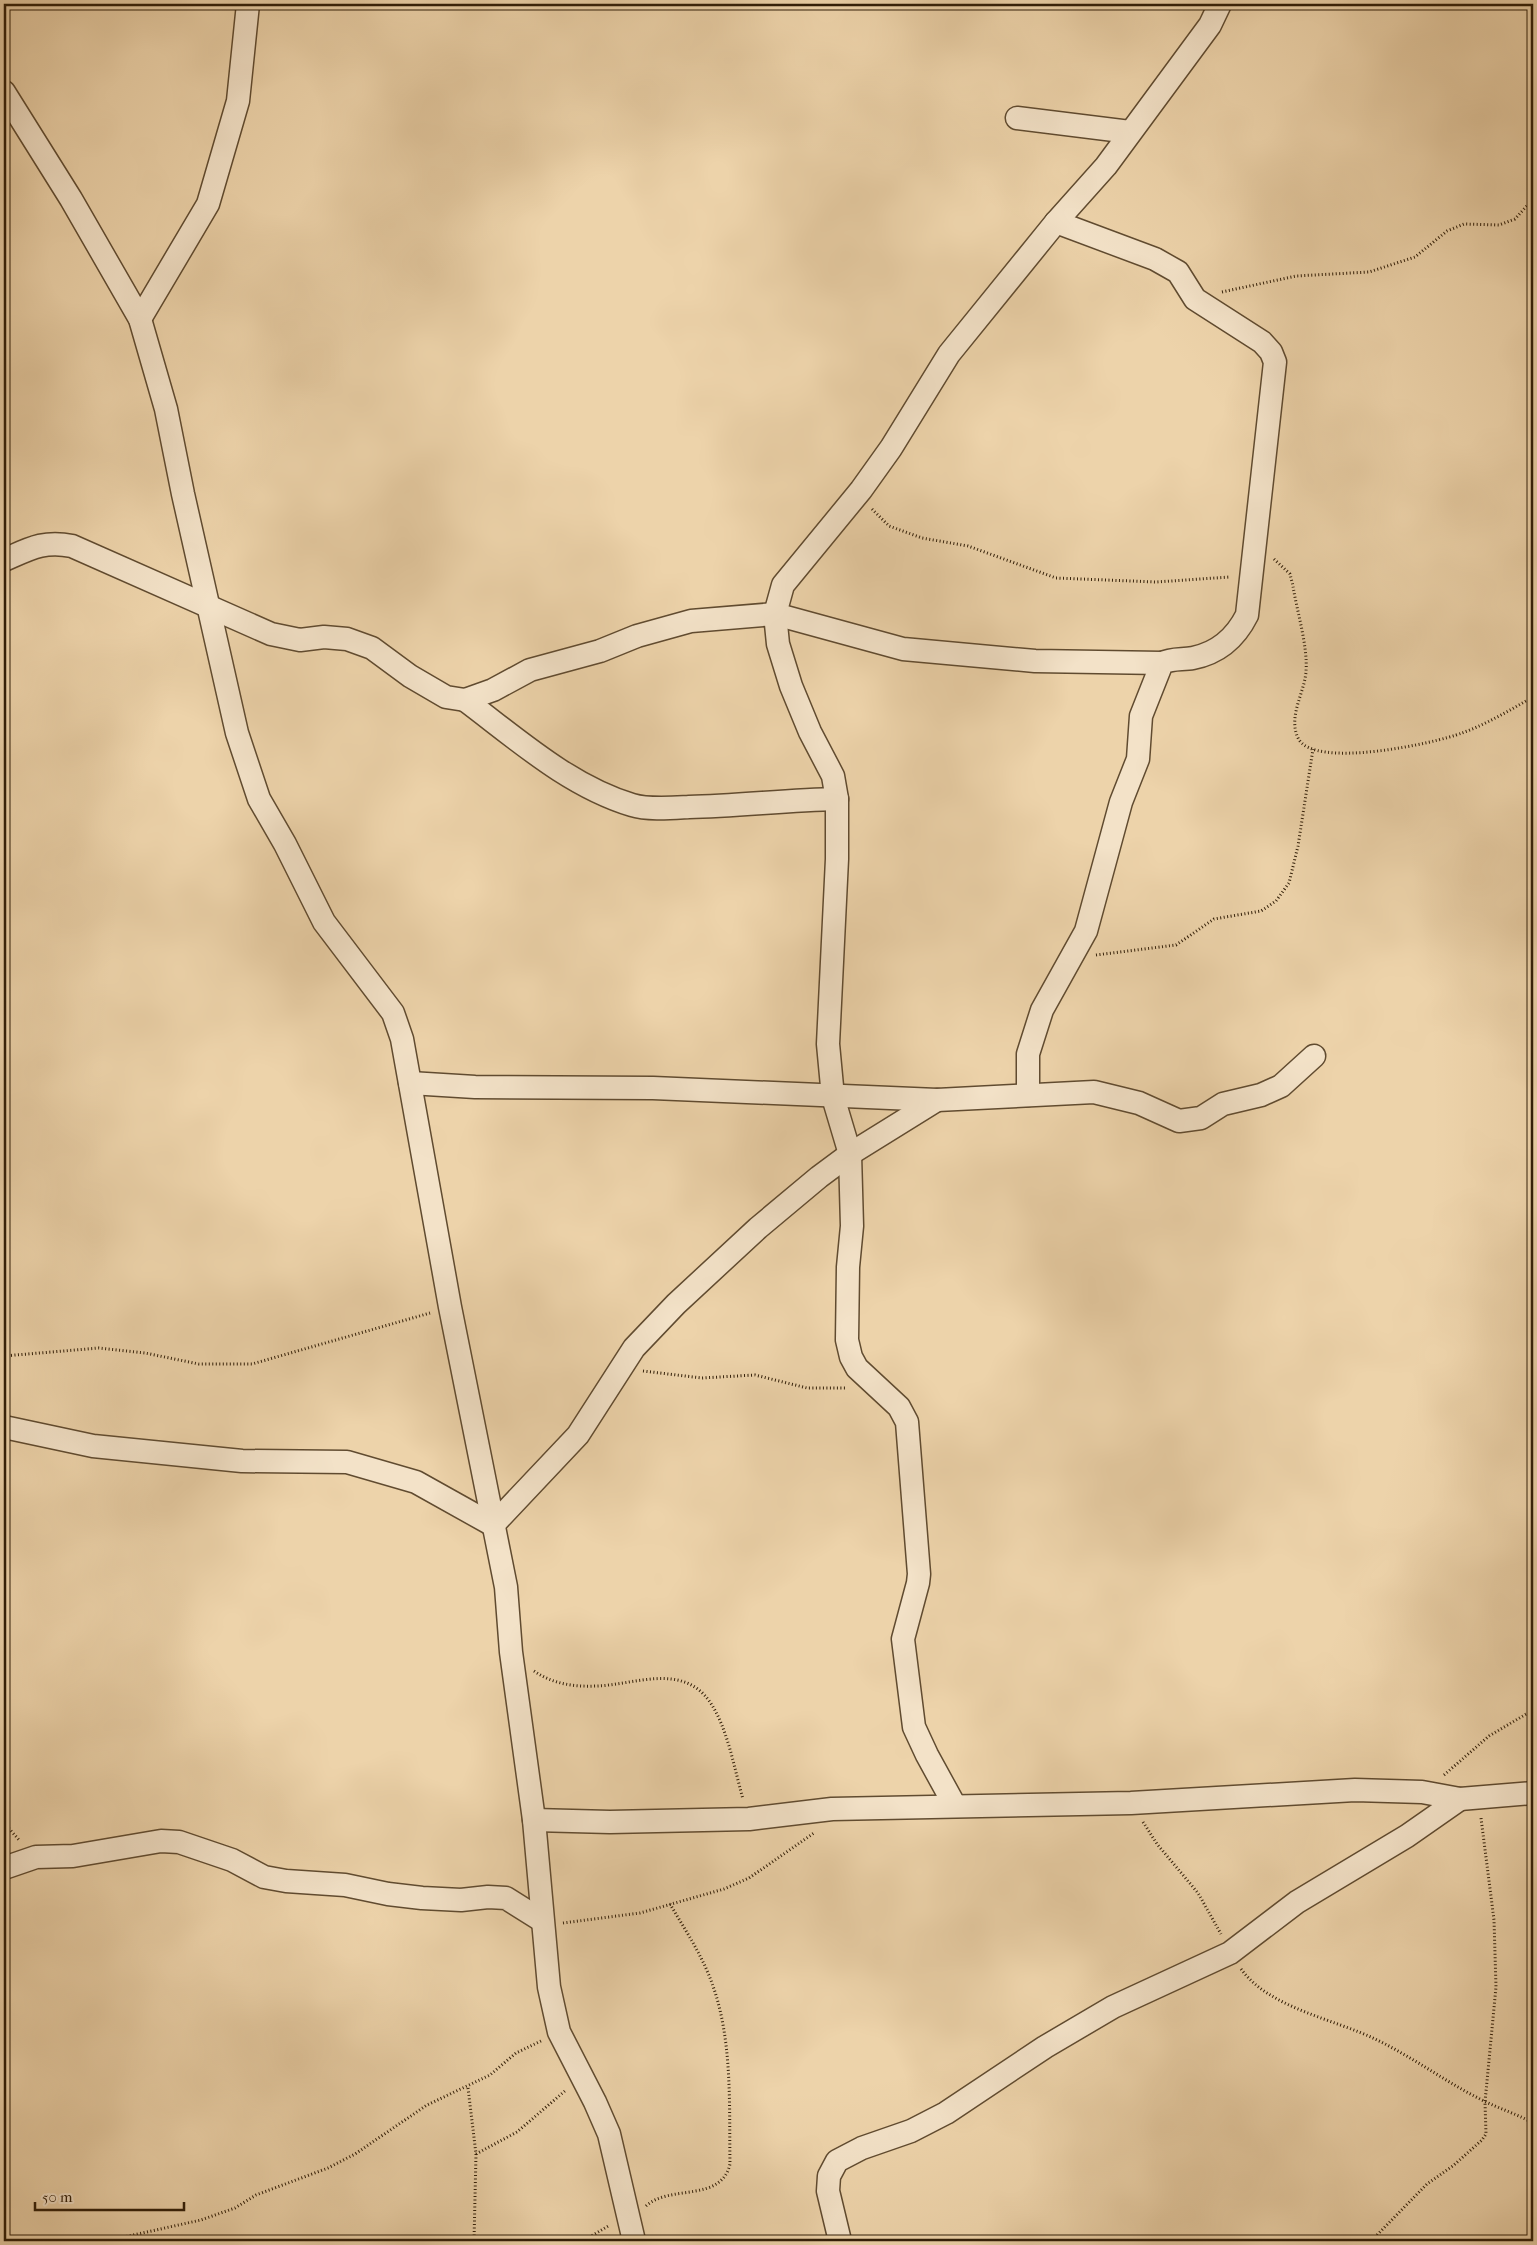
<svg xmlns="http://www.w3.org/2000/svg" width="1537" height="2245" viewBox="0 0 1537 2245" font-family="'IM FELL French Canon',serif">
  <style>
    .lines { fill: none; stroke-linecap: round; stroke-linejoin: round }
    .street-casing { stroke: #604b30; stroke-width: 25 }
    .path { stroke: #311e08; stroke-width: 3; stroke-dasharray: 1 2.5; stroke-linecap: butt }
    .street { stroke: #f3e2c8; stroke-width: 22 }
  </style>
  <rect width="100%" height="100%" fill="#edd3aa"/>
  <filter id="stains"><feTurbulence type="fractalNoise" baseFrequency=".004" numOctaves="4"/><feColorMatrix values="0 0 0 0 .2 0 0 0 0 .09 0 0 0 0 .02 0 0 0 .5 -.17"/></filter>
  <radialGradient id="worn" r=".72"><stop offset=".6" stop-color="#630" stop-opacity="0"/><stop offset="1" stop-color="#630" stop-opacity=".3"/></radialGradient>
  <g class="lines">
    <!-- street casing -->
    <g class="street-casing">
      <g id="street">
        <polyline points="4,92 71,199 140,319 166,409 183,494 237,733 259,799 285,844 324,922 393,1013 402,1039 450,1307 506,1587 511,1652 534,1820 549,1987 559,2032 595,2102 609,2134 634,2241"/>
        <polyline points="1017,118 1130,132"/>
        <polyline points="140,319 208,204 238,101 248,4"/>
        <path d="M4,560C29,549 44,540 72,546L271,634L300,640L324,637L347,639L372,648L410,676L446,697L465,700L493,690L530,670L600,651L637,636L691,621L775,614L903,649L1035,661L1162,663"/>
        <path d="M465,700C517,739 569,786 632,805C648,810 671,808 689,807C738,806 787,800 837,799"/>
        <polyline points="410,1083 475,1087 653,1088 937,1100 1094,1092 1139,1103 1179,1121 1201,1118 1223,1104 1261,1095 1281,1086 1314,1056"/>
        <path d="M1028,1095V1054L1042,1010L1086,931L1121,802L1138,759L1141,716L1162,663C1172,658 1182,660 1193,658C1218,653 1236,637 1247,615L1275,362L1271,352L1262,342L1195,299L1178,272L1155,259L1056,222"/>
        <polyline points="4,1427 93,1446 242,1461 347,1462 416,1482 493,1525 578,1435 634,1348 676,1304 758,1228 819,1177 850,1154 937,1100"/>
        <polyline points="955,1806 927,1755 914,1727 903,1639 918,1583 919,1574 907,1422 899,1407 857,1368 851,1357 847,1340 848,1267 852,1226 850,1154 833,1097 828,1044 837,859 837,799 833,776 810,732 791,686 778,644 775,614 783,585 861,490 891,448 949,354 1056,222 1106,166 1210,25 1220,4"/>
        <polyline points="534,1820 610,1822 749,1819 832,1809 1131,1803 1355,1790 1422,1792 1460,1799 1533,1793"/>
        <polyline points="4,1868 36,1857 73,1856 161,1841 179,1842 232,1860 264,1877 286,1881 345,1885 388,1894 422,1898 461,1900 488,1897 506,1898 541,1920"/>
        <polyline points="840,2241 828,2191 829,2176 837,2161 862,2148 911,2131 946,2113 1045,2047 1113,2007 1230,1953 1297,1902 1407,1836 1460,1799"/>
      </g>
    </g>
    <!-- path -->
    <g class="path">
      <polyline points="1222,292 1296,276 1369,272 1415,257 1447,231 1464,224 1499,225 1515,219 1533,199"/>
      <polyline points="872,509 889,526 922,538 968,546 1056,578 1156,582 1230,577"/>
      <path d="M1274,559L1290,574L1293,586C1297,612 1308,646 1306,672C1304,694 1288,716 1298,738C1313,770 1436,743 1462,733C1487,724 1510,710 1533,697"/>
      <polyline points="1096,955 1176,945 1214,919 1261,911 1276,901 1289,883 1298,846 1313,749"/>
      <polyline points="4,1356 99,1348 145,1353 199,1364 252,1364 430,1313"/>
      <polyline points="643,1371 702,1378 755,1375 807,1388 847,1388"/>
      <path d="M534,1671C553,1684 574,1687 596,1686C635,1685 682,1662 710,1702C728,1729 734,1768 743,1799"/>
      <polyline points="1444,1775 1489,1736 1533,1710"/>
      <polyline points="1143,1822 1157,1844 1198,1893 1221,1934"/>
      <polyline points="4,1823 20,1841"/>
      <polyline points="563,1923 640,1913 724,1889 749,1878 814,1833"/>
      <path d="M1241,1969C1269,2008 1334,2019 1375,2039C1413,2057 1447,2083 1484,2101C1500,2109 1517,2114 1533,2123"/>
      <polyline points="468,2088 476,2154 474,2241"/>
      <polyline points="476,2154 517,2132 566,2090"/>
      <path d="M646,2206C670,2184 721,2203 730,2164C729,2103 733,2036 710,1978C700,1952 684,1928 670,1904"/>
      <polyline points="1377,2235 1427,2184 1454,2165 1482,2140 1486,2134 1485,2102 1496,1987 1494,1920 1481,1818"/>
      <polyline points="106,2241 201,2220 235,2208 256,2195 328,2168 355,2154 427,2105 490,2075 516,2053 541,2041"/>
      <polyline points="583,2241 610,2225"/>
    </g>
    <!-- street -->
    <use href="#street" class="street"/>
  </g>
  <!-- margin -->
  <rect width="1537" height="2245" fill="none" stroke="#edd3aa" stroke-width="20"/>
  <rect x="5" y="5" width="1527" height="2235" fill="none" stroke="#311e08" stroke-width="2.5"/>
  <rect x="10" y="10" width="1517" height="2225" fill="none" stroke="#311e08"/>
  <!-- scale -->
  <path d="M35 2202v8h149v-8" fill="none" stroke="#311e08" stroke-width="2.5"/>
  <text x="42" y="2202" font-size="15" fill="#311e08" stroke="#f3e2c8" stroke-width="4" paint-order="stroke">50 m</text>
  <rect width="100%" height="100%" filter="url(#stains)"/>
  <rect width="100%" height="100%" fill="url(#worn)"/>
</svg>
